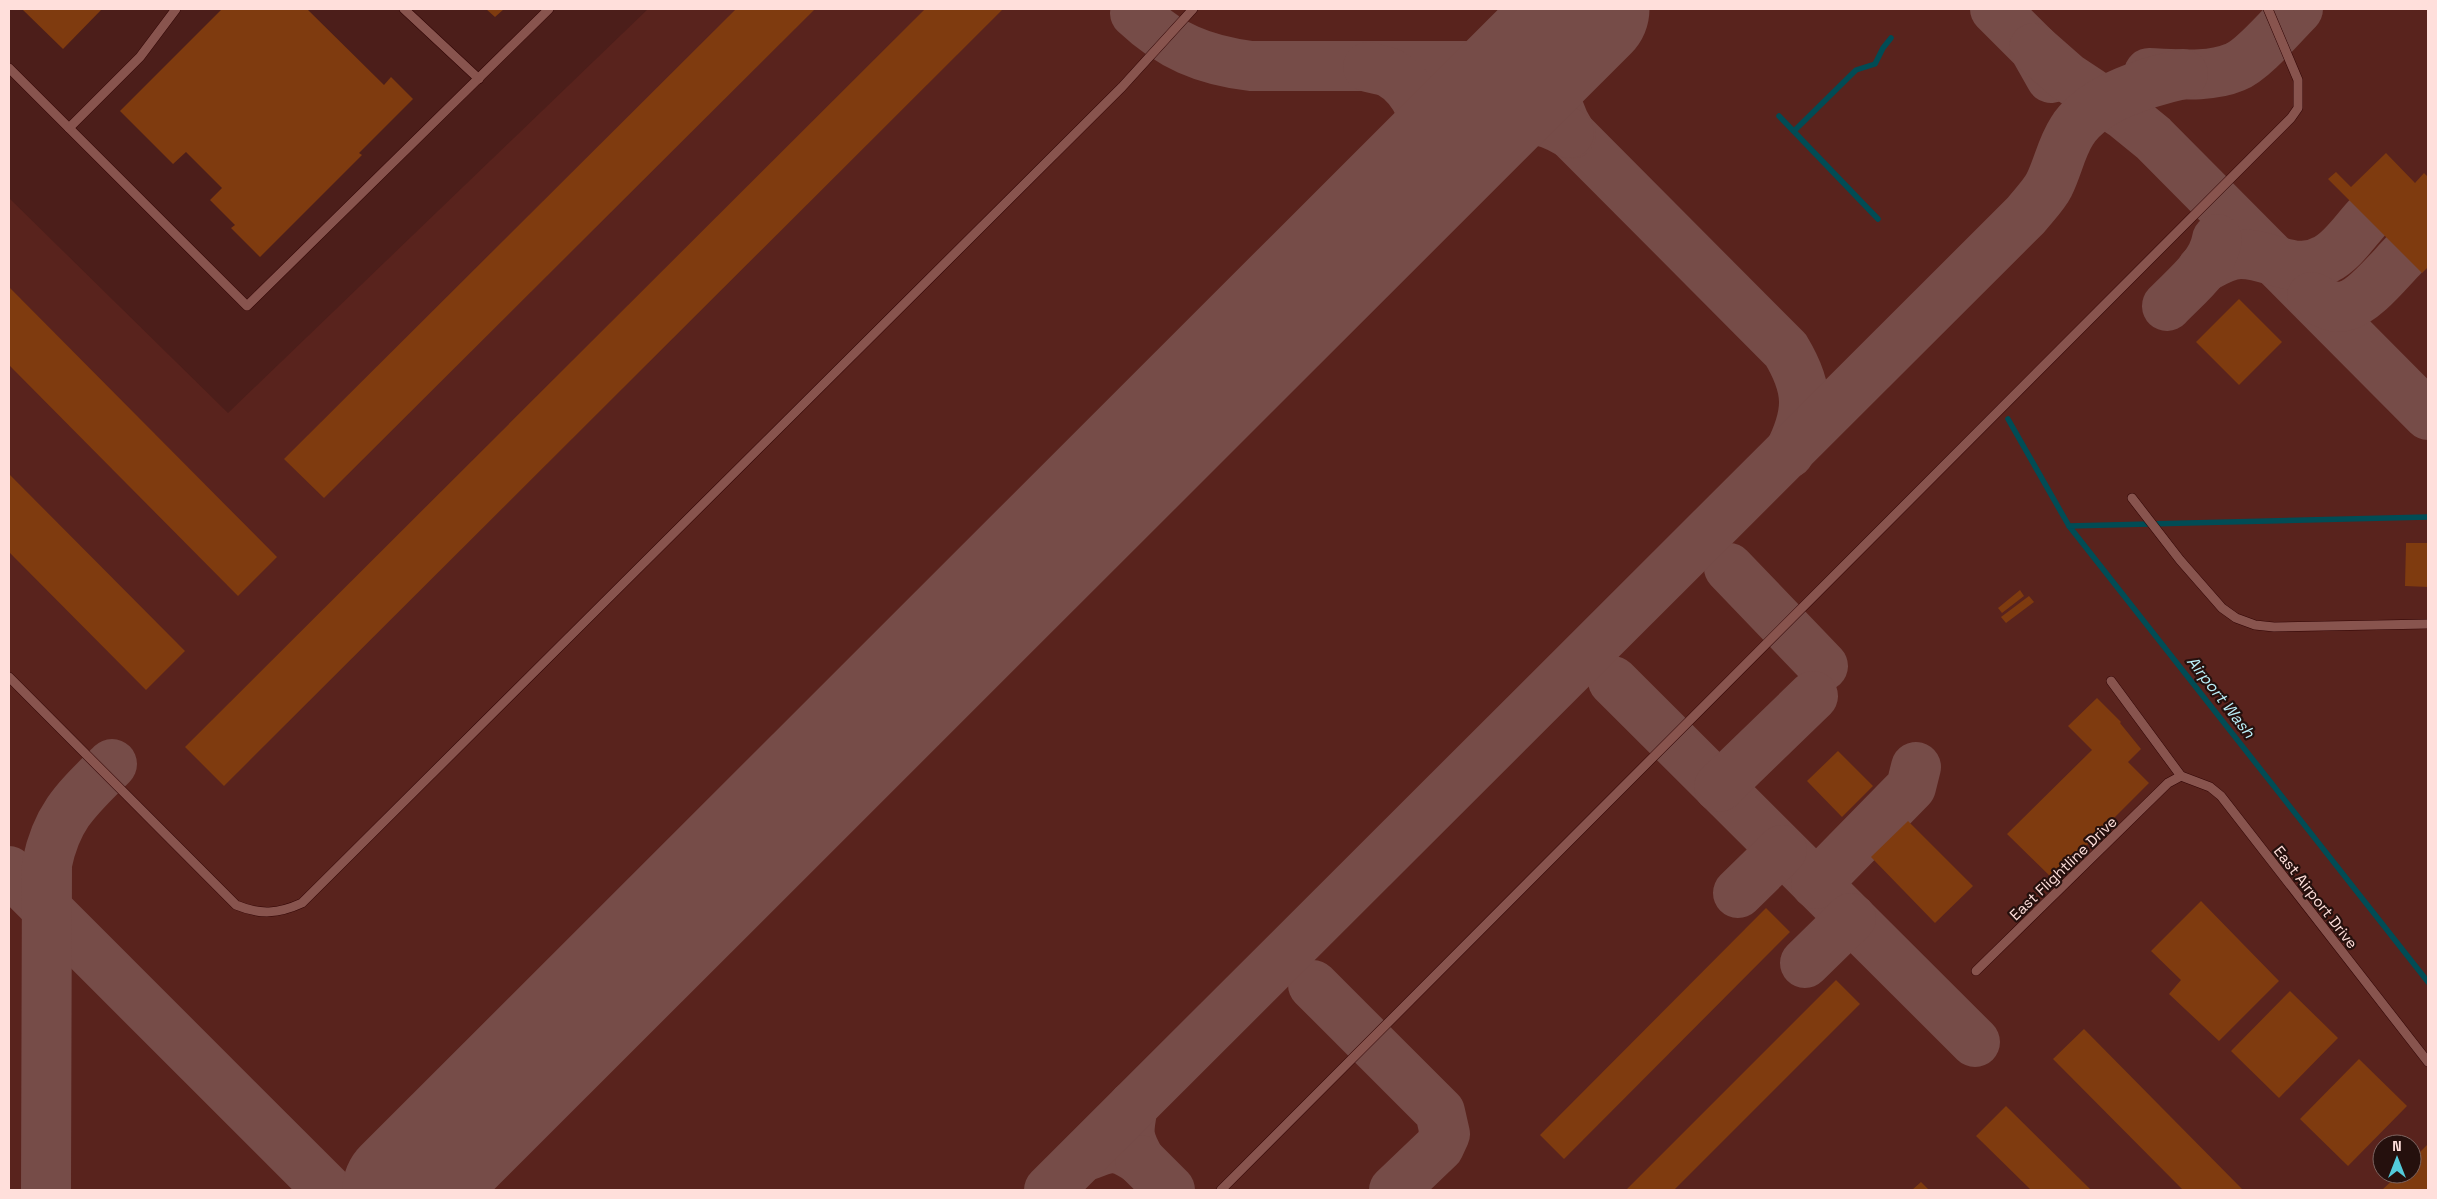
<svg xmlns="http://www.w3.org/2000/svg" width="2437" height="1199" viewBox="0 0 2437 1199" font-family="'Space Grotesk',sans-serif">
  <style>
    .built { fill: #59231d; fill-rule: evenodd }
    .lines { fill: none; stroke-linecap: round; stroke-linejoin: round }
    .stream { stroke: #014c55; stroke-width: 5.5 }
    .taxiway { stroke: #764c48; stroke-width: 50 }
    .runway { stroke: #764c48; stroke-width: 125 }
    .building { fill: #7f3b0f }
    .lane-casing { stroke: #300404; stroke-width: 10 }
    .lane { stroke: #88544e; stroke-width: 9 }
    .labels { text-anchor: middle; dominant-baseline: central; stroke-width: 4.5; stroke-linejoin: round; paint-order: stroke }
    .street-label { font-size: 15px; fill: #ffdfdb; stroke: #25100d }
    .water-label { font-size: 16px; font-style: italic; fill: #baeff8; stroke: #25100d }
  </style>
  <rect width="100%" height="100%" fill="#4c1e1a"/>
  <!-- built -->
  <path class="built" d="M648,9H2428V1190H9V198L228,413ZM2382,1144H2412V1174H2382Z"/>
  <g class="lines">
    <!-- stream -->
    <g class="stream">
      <polyline points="1779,116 1878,219"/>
      <polyline points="1794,131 1856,70 1875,64 1883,48 1891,38"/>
      <polyline points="2008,419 2069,526 2428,982"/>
      <polyline points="2069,526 2428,517"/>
    </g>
    <!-- taxiway -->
    <g class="taxiway">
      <polyline points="1995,9 2034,48 2051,78"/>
      <path d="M1135,13C1170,46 1203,60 1251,66H1477L1506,76L1514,81L1573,136L1786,350C1810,390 1809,413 1789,453"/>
      <path d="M1565,30C1552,69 1548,98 1571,134"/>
      <polyline points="2034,48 2067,77 2126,116 2153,138 2428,415"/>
      <path d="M1368,67C1375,69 1384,70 1390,73C1415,87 1431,122 1427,149C1425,161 1415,174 1411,184"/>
      <path d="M2149,73C2177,74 2209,78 2235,67C2253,60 2283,24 2298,9"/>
      <path d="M1458,137C1500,119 1527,108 1569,133"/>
      <path d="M2202,269C2215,262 2226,254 2241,254C2272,254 2296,277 2326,259C2342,251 2355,231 2367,218"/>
      <path d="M2312,297C2323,303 2333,309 2345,306C2364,302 2390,269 2404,255"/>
      <path d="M2167,306C2185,287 2213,266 2217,239"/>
      <polyline points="1729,568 1823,666"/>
      <polyline points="1613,681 1975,1042"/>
      <polyline points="1719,787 1813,696"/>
      <polyline points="9,871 328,1190"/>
      <polyline points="1816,884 1911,787 1916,767"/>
      <polyline points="1738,893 1782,850"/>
      <polyline points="1805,963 1851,918"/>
      <polyline points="1313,985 1440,1112 1445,1134 1439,1147 1394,1190"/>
      <path d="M1083,1157C1111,1147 1114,1143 1140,1160C1127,1137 1128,1132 1133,1106"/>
      <polyline points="1140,1160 1170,1190"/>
      <path d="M46,1190L47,864C57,815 78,798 112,764"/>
      <polyline points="378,1190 389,1188 423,1172"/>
      <path d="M1049,1190L2026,215C2033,206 2044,195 2049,185C2058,167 2061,148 2072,131C2092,99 2147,82 2183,74"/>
    </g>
    <!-- runway -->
    <polyline class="runway" points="405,1190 1587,9"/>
  </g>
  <!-- building -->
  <g class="building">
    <polygon points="22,9 102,9 63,49"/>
    <polygon points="222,9 307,9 384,85 391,77 413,99 359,153 362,155 260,257 231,228 235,225 210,200 222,188 186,152 173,164 120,111"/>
    <polygon points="486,9 504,9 495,17"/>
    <polygon points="736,9 815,9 324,498 284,459"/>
    <polygon points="925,9 1003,9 224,786 185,747"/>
    <polygon points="2386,153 2415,183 2424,173 2428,177 2428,267 2422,273 2328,179 2336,172 2351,187"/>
    <polygon points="9,287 277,557 238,596 9,365"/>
    <polygon points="2239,299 2282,342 2239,385 2196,342"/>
    <polygon points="9,474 185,651 146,690 9,552"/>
    <polygon points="2406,543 2428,543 2428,587 2405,586"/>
    <polygon points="2020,590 2024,596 2002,613 1998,608"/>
    <polygon points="2029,596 2034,602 2006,623 2001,617"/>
    <polygon points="2097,698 2121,722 2120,723 2141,749 2128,762 2149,783 2053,879 2007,834 2092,750 2068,726"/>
    <polygon points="1838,751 1873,786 1842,817 1807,781"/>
    <polygon points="1908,821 1973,886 1935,923 1871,857"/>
    <polygon points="2201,901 2279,981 2219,1041 2169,994 2181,980 2151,951"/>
    <polygon points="1766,908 1790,932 1564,1159 1540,1135"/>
    <polygon points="1836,980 1860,1004 1674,1190 1626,1190"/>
    <polygon points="2290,991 2338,1038 2279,1098 2231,1051"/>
    <polygon points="2084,1029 2243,1190 2183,1190 2053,1059"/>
    <polygon points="2359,1059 2407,1106 2348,1166 2300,1119"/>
    <polygon points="2006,1106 2091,1190 2031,1190 1976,1136"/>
    <polygon points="2428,1144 2428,1190 2382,1190 2399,1174 2412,1174 2412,1160"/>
    <polygon points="1921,1182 1929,1190 1912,1190"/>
  </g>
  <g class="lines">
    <!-- lane casing -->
    <g class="lane-casing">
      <g id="lane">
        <polyline points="404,9 479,79"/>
        <polyline points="9,68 247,306 549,9"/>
        <polyline points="69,128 140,57 176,9"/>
        <polyline points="2132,498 2180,560 2222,608 2236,618 2255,625 2274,627 2428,624"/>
        <path d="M9,677L236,905C260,915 278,914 302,903L1122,87L1193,9"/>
        <polyline points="2111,681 2181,776"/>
        <polyline points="1976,971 2168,783 2181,776 2210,787 2221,796 2428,1062"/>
        <polyline points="1221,1190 2291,118 2298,108 2298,80 2268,9"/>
      </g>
    </g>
    <!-- lane -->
    <use href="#lane" class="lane"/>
  </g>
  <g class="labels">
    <!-- street labels -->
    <g class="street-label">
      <text transform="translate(2063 868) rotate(-44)">East Flightline Drive</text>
      <text transform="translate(2316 897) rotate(52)">East Airport Drive</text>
    </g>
    <!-- water labels -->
    <g class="water-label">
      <text transform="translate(2221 697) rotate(52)">Airport Wash</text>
    </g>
  </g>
  <!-- border -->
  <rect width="2437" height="1199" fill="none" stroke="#ffdfdb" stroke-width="20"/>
  <!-- north arrow -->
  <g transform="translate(2397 1159)"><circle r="24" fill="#25100d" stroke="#7c635f"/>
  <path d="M0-4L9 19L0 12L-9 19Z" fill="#53cbdb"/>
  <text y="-8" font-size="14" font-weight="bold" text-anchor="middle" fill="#ffdfdb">N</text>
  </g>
</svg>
